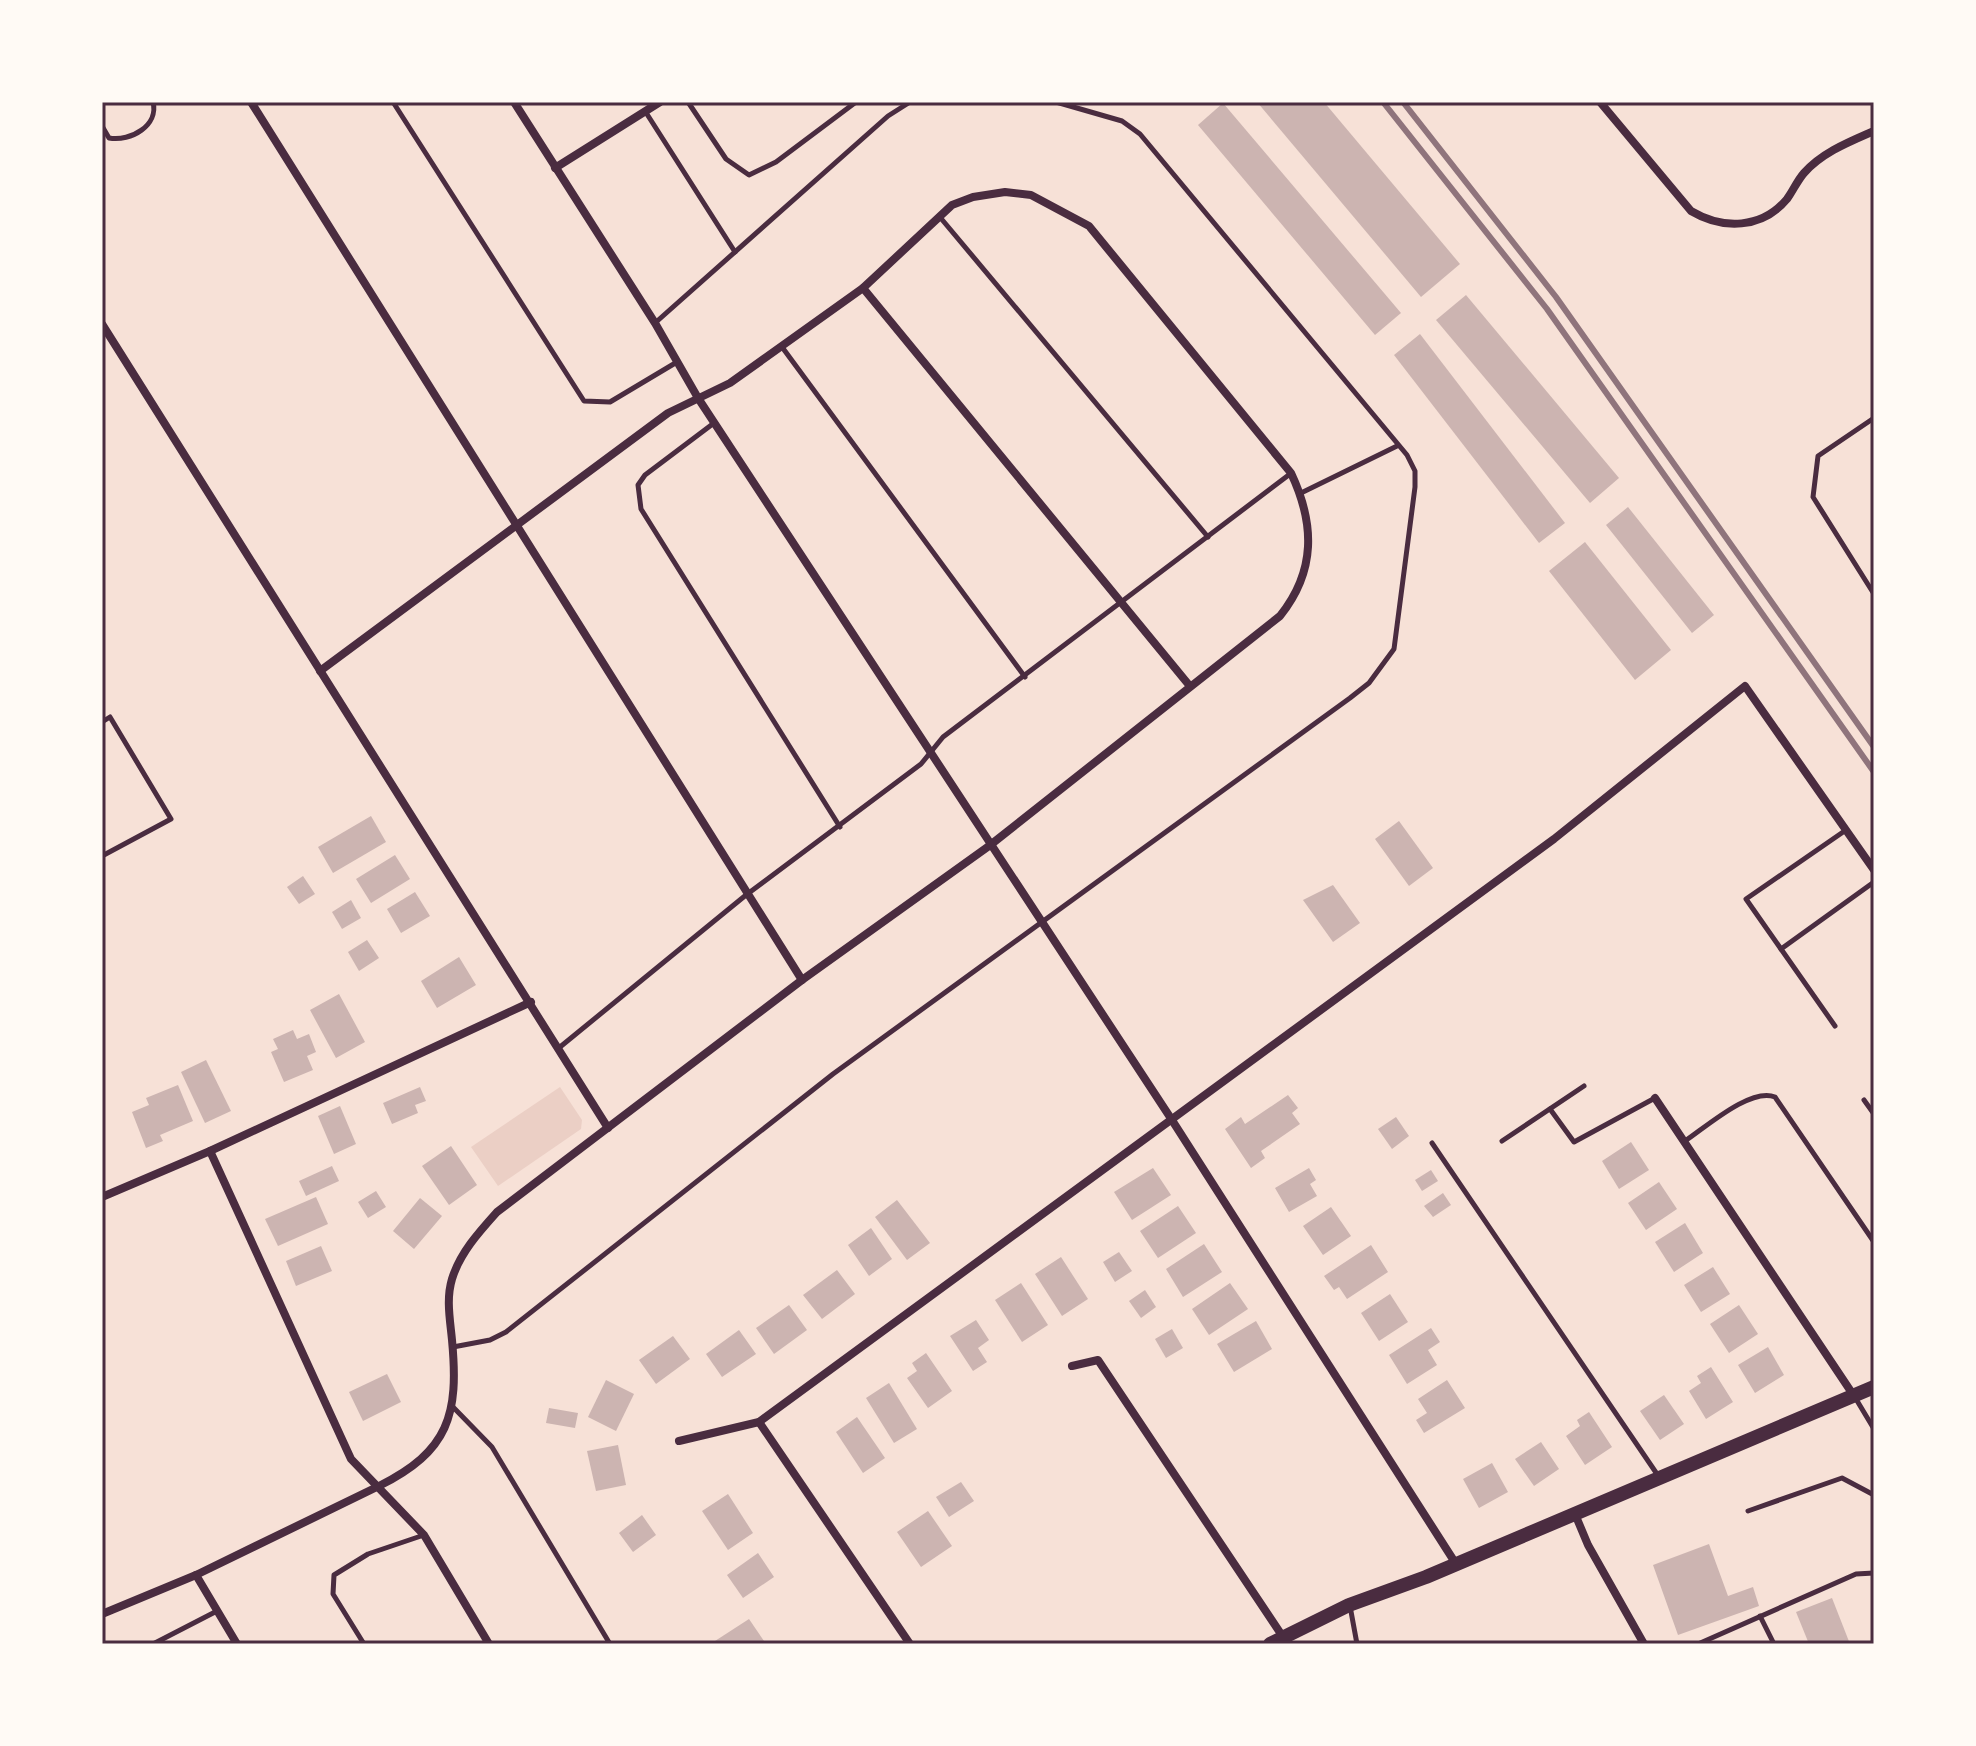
<svg xmlns="http://www.w3.org/2000/svg" width="1976" height="1746" viewBox="0 0 1976 1746" font-family="Lato,sans-serif">
  <style>
    .green { fill: #ebcfc5 }
    .building { fill: #ccb4b1 }
    .lines { fill: none; stroke-linecap: round; stroke-linejoin: round }
    .service { stroke: #4a2c40; stroke-width: 5 }
    .minor { stroke: #4a2c40; stroke-width: 8 }
    .secondary { stroke: #4a2c40; stroke-width: 14 }
    .rail { stroke: #8f747c; stroke-width: 6 }
    .neatline { fill: none; stroke: #4a2c40; stroke-width: 3 }
  </style>
  <rect width="100%" height="100%" fill="#f7e1d7"/>
  <!-- green -->
  <polygon class="green" points="560,1087 582,1120 581,1129 498,1186 471,1147"/>
  <!-- building -->
  <g class="building">
    <polygon points="1257,102 1324,102 1460,264 1421,297"/>
    <polygon points="1223,103 1401,313 1375,335 1198,125"/>
    <polygon points="1466,295 1619,478 1590,503 1436,320"/>
    <polygon points="1420,334 1565,523 1539,543 1394,355"/>
    <polygon points="1628,507 1714,615 1692,633 1606,525"/>
    <polygon points="1585,542 1671,650 1635,680 1549,571"/>
    <polygon points="371,816 386,842 333,873 318,847"/>
    <polygon points="1399,821 1433,868 1409,886 1375,839"/>
    <polygon points="395,855 410,879 371,903 356,879"/>
    <polygon points="303,876 315,894 299,904 287,887"/>
    <polygon points="1333,885 1360,923 1333,942 1303,900"/>
    <polygon points="415,892 430,916 401,933 387,909"/>
    <polygon points="351,900 361,918 342,929 332,912"/>
    <polygon points="367,940 379,958 359,971 348,952"/>
    <polygon points="459,957 476,985 437,1008 421,981"/>
    <polygon points="339,994 365,1042 336,1058 310,1010"/>
    <polygon points="293,1030 297,1039 309,1034 316,1052 307,1056 313,1070 284,1082 271,1052 278,1049 273,1039"/>
    <polygon points="206,1060 231,1111 205,1123 181,1072"/>
    <polygon points="178,1085 193,1121 160,1135 163,1141 146,1148 132,1112 149,1105 146,1098"/>
    <polygon points="420,1087 426,1101 415,1105 418,1113 392,1124 383,1103"/>
    <polygon points="1288,1095 1298,1108 1292,1113 1300,1124 1261,1151 1265,1158 1251,1168 1225,1129 1241,1117 1245,1124"/>
    <polygon points="340,1106 356,1144 334,1154 318,1116"/>
    <polygon points="1396,1117 1409,1136 1392,1149 1378,1129"/>
    <polygon points="1631,1142 1649,1170 1619,1189 1602,1161"/>
    <polygon points="451,1146 477,1185 449,1205 422,1166"/>
    <polygon points="332,1166 339,1181 306,1196 299,1181"/>
    <polygon points="1153,1168 1171,1195 1132,1220 1114,1192"/>
    <polygon points="1309,1168 1316,1180 1310,1184 1317,1196 1289,1212 1275,1188"/>
    <polygon points="1431,1170 1438,1181 1422,1191 1415,1180"/>
    <polygon points="1659,1182 1677,1209 1646,1230 1628,1203"/>
    <polygon points="376,1191 386,1207 368,1218 358,1202"/>
    <polygon points="1443,1193 1451,1205 1433,1217 1424,1206"/>
    <polygon points="316,1197 328,1224 278,1246 265,1219"/>
    <polygon points="420,1198 442,1216 414,1249 393,1231"/>
    <polygon points="897,1200 930,1243 907,1260 875,1217"/>
    <polygon points="1178,1206 1196,1233 1158,1258 1140,1231"/>
    <polygon points="1331,1207 1351,1236 1323,1255 1303,1226"/>
    <polygon points="1685,1223 1703,1253 1674,1272 1655,1242"/>
    <polygon points="871,1228 892,1259 869,1276 848,1245"/>
    <polygon points="1204,1244 1222,1272 1183,1297 1166,1269"/>
    <polygon points="1371,1245 1388,1272 1347,1299 1339,1287 1334,1290 1324,1276"/>
    <polygon points="321,1246 332,1271 296,1286 286,1261"/>
    <polygon points="1119,1252 1132,1271 1115,1282 1103,1262"/>
    <polygon points="1061,1257 1088,1299 1062,1316 1035,1274"/>
    <polygon points="1713,1267 1730,1294 1701,1312 1684,1285"/>
    <polygon points="837,1270 855,1294 822,1319 803,1295"/>
    <polygon points="1021,1283 1048,1325 1022,1342 995,1300"/>
    <polygon points="1230,1283 1248,1309 1209,1335 1192,1309"/>
    <polygon points="1145,1290 1156,1307 1141,1318 1129,1301"/>
    <polygon points="1390,1294 1408,1322 1379,1341 1361,1313"/>
    <polygon points="789,1305 807,1330 774,1354 756,1328"/>
    <polygon points="1739,1305 1758,1334 1729,1353 1710,1324"/>
    <polygon points="976,1320 989,1340 978,1348 987,1362 973,1371 950,1336"/>
    <polygon points="1256,1321 1272,1349 1234,1372 1217,1344"/>
    <polygon points="1431,1328 1440,1342 1428,1350 1437,1365 1407,1384 1389,1355"/>
    <polygon points="1172,1329 1183,1348 1166,1358 1155,1339"/>
    <polygon points="739,1330 756,1354 722,1377 706,1354"/>
    <polygon points="673,1336 690,1359 656,1384 639,1360"/>
    <polygon points="1768,1347 1784,1375 1755,1393 1738,1365"/>
    <polygon points="926,1353 952,1391 928,1408 907,1378 917,1371 912,1363"/>
    <polygon points="1711,1367 1733,1402 1706,1419 1689,1391 1701,1383 1697,1376"/>
    <polygon points="387,1374 401,1402 363,1421 349,1392"/>
    <polygon points="606,1380 634,1394 616,1431 588,1417"/>
    <polygon points="1447,1380 1465,1408 1424,1433 1416,1420 1427,1413 1418,1399"/>
    <polygon points="889,1383 917,1429 894,1443 866,1398"/>
    <polygon points="1664,1395 1684,1424 1660,1440 1640,1411"/>
    <polygon points="549,1408 578,1413 575,1428 546,1423"/>
    <polygon points="1589,1412 1612,1447 1585,1465 1566,1436 1580,1426 1577,1420"/>
    <polygon points="857,1417 885,1458 863,1473 836,1432"/>
    <polygon points="1541,1442 1559,1469 1534,1486 1515,1459"/>
    <polygon points="618,1445 626,1485 596,1491 587,1451"/>
    <polygon points="1492,1463 1508,1492 1479,1508 1463,1479"/>
    <polygon points="961,1482 974,1501 949,1517 936,1497"/>
    <polygon points="728,1494 753,1533 728,1550 702,1511"/>
    <polygon points="928,1511 952,1546 921,1567 897,1532"/>
    <polygon points="642,1515 656,1535 633,1552 619,1533"/>
    <polygon points="1709,1544 1728,1596 1753,1587 1759,1606 1678,1635 1653,1565"/>
    <polygon points="758,1553 774,1577 743,1598 727,1575"/>
    <polygon points="1832,1598 1850,1644 1809,1644 1796,1612"/>
    <polygon points="749,1619 766,1644 717,1644 715,1641"/>
  </g>
  <g class="lines">
    <!-- service -->
    <g class="service">
      <polyline points="393,102 584,401 610,402 677,362"/>
      <polyline points="688,102 726,159 749,175 776,162 856,102"/>
      <polyline points="645,111 735,252"/>
      <path d="M102,126L109,138C131,142 159,125 153,102"/>
      <polyline points="939,216 1208,537"/>
      <polyline points="655,323 888,116 910,102"/>
      <polyline points="782,347 1025,677"/>
      <polyline points="1874,418 1818,456 1813,497 1874,594"/>
      <polyline points="714,423 645,475 638,485 641,509 840,827"/>
      <polyline points="1301,493 1397,446"/>
      <polyline points="102,722 110,717 171,819 102,856"/>
      <polyline points="1781,949 1746,899 1846,830"/>
      <polyline points="1835,1026 1781,949 1874,882"/>
      <polyline points="560,1047 746,895 921,764 943,737 1290,474"/>
      <polyline points="1864,1100 1874,1114"/>
      <polyline points="1550,1109 1574,1142 1655,1098"/>
      <polyline points="1502,1141 1584,1086"/>
      <path d="M1685,1141C1706,1127 1751,1087 1775,1097L1874,1242"/>
      <polyline points="1432,1143 1659,1477"/>
      <polyline points="453,1347 490,1340 506,1332 833,1074 1350,698 1369,683 1394,649 1415,487 1415,471 1407,455 1140,134 1122,121 1056,102"/>
      <polyline points="1856,1399 1874,1429"/>
      <polyline points="453,1407 492,1447 610,1644"/>
      <polyline points="1748,1511 1842,1478 1874,1495"/>
      <polyline points="1350,1606 1357,1644"/>
      <polyline points="1760,1616 1774,1644"/>
      <polyline points="153,1644 217,1611"/>
      <polyline points="364,1644 333,1594 334,1575 368,1554 424,1535"/>
      <polyline points="1698,1644 1856,1574 1874,1573"/>
    </g>
    <!-- minor -->
    <g class="minor">
      <polyline points="251,102 802,980"/>
      <polyline points="514,102 655,323 698,398 1170,1117 1456,1564"/>
      <path d="M1600,102L1691,211C1723,230 1762,229 1787,199C1793,191 1797,181 1804,173C1823,152 1849,142 1874,131"/>
      <polyline points="555,168 660,102"/>
      <polyline points="863,288 1189,685"/>
      <polyline points="102,324 608,1128"/>
      <polyline points="1655,1098 1854,1396"/>
      <polyline points="210,1151 351,1459 424,1535 489,1644"/>
      <polyline points="102,1197 210,1151 531,1002"/>
      <polyline points="1072,1366 1098,1360 1283,1637"/>
      <polyline points="759,1422 910,1644"/>
      <polyline points="679,1441 759,1422 1554,839 1745,686 1874,870"/>
      <polyline points="1575,1514 1588,1545 1644,1644"/>
      <polyline points="196,1575 237,1644"/>
      <path d="M102,1614L196,1575L379,1486C449,1451 459,1415 452,1340C450,1319 446,1299 452,1279C460,1253 479,1232 497,1212L802,980L989,846L1280,616C1316,571 1315,524 1291,473L1089,226L1031,195L1005,192L973,197L952,205L863,288L730,383L668,413L320,671"/>
    </g>
    <!-- secondary -->
    <polyline class="secondary" points="1270,1644 1349,1605 1426,1577 1874,1387"/>
    <!-- rail -->
    <g class="rail">
      <polyline points="1383,102 1547,309 1874,772"/>
      <polyline points="1403,102 1556,297 1874,747"/>
    </g>
  </g>
  <!-- border -->
  <rect width="1976" height="1746" fill="none" stroke="#fffaf5" stroke-width="208"/>
  <rect x="104" y="104" width="1768" height="1538" class="neatline"/>
</svg>
